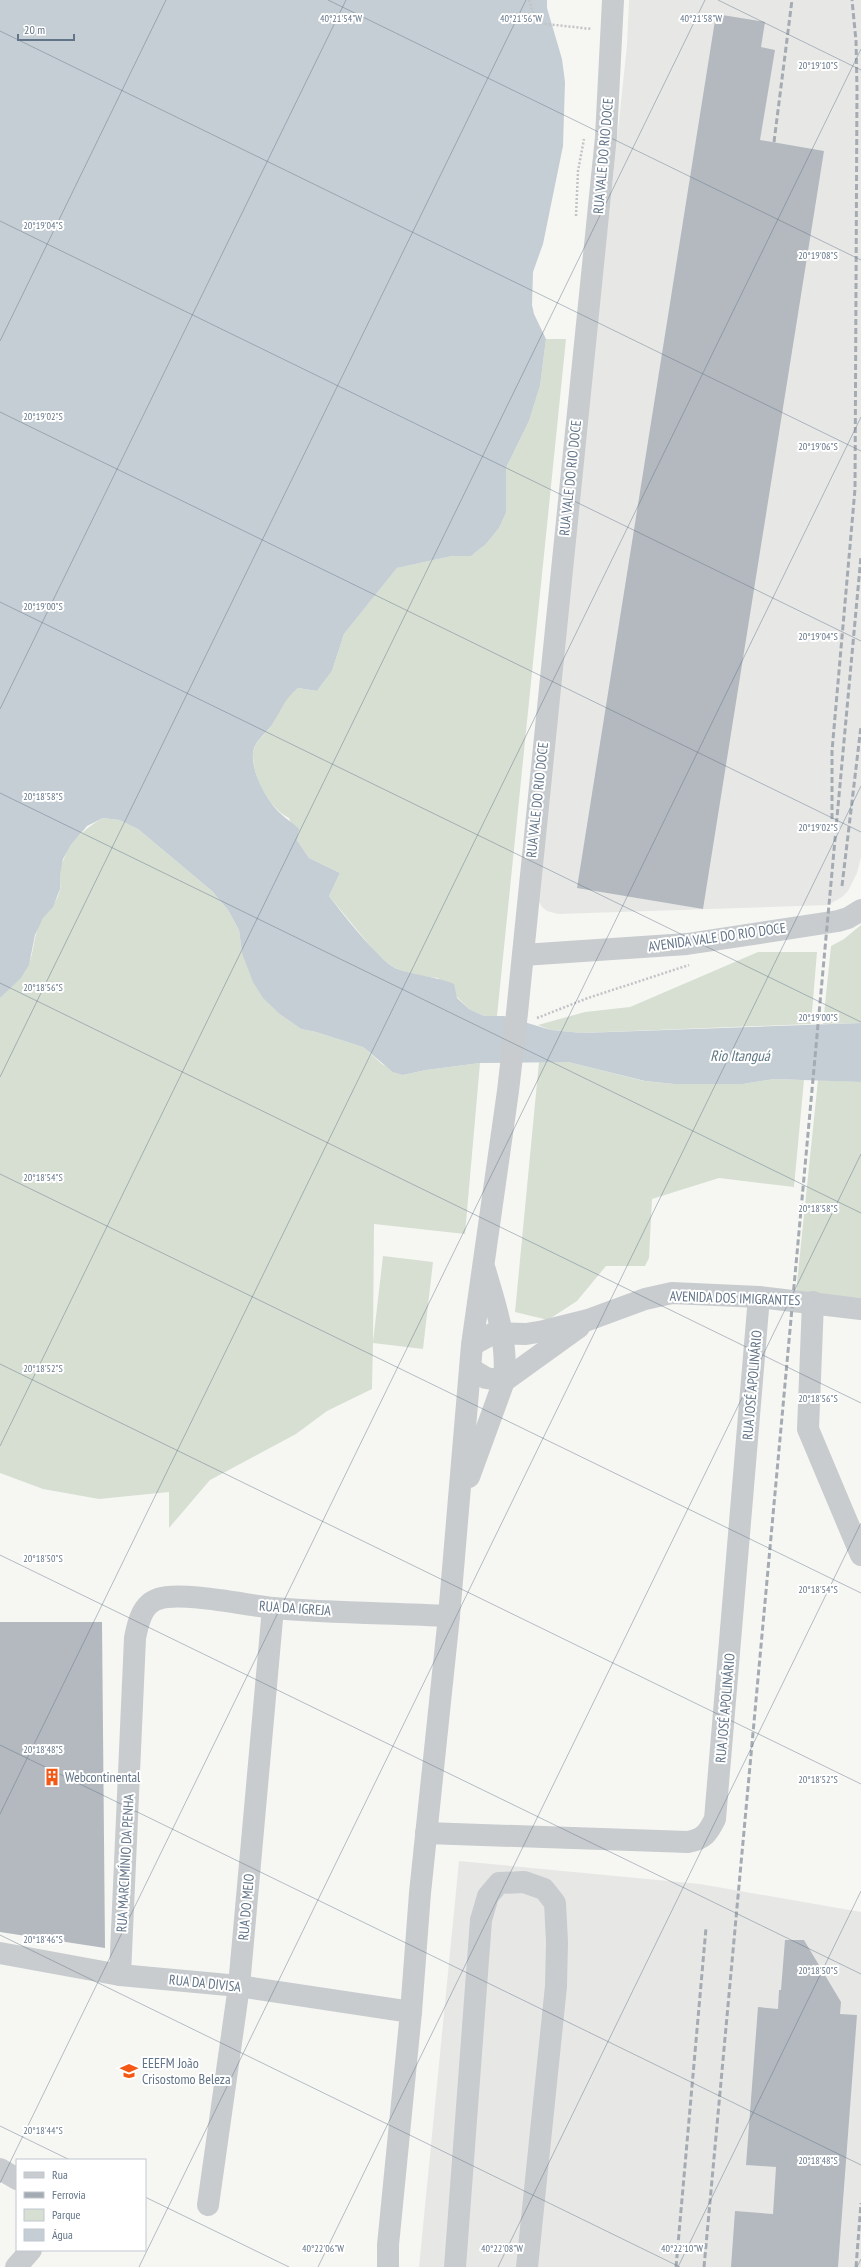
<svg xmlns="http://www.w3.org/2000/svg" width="861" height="2267" viewBox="0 0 861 2267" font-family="'PT Sans Narrow',sans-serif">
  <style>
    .built { fill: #e7e8e6 }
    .green { fill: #d7dfd3 }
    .water { fill: #c5ced4 }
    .building { fill: #b3b9bf }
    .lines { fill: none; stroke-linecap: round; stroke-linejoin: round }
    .path { stroke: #c1c3c5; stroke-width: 2.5; stroke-dasharray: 2 2; stroke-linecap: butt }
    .minor { stroke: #c8cccf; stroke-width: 22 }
    .rail { stroke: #a5abb2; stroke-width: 3; stroke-dasharray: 6 3; stroke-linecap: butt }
    .ticks { fill: none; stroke: #627487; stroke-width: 1; stroke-opacity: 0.45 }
    .labels { text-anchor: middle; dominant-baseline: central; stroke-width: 4; stroke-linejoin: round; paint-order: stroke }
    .street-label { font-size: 14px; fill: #627487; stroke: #fff }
    .poi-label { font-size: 14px; fill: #627487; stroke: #fff; text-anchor: start }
    .water-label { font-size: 15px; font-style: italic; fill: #5e7783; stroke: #fff }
    .ticks-label { font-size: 10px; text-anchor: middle; fill: #627487; stroke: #fff; stroke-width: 4; stroke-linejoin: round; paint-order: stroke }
  </style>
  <rect width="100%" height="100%" fill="#f6f7f3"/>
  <!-- built -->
  <g class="built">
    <polygon points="629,0 861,0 861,857 857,873 848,891 842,897 828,905 558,914 547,911 542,907 537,898 627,45"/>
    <polygon points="459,1861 700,1884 861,1912 861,2267 419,2267"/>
  </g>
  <!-- green -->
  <g class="green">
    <path d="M546,339H566L497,1016H484L469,1009L438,978L413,975L393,967L376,953L329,896L340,873L309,858L297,840L289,818C269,808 252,776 253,753C254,742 266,734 272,725C278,716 280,704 288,696C291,693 295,691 298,688L317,691L332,671L344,634L397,568L452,556H471L486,544L499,528L506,513V468L529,421L540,386Z"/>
    <path d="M103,818L119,820L138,829L212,891L228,910L239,930L242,953L281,1015L301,1029L316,1032L363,1047L382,1064L403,1075L426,1070L480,1063L465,1234L374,1224L373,1342L383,1256L433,1262L423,1349L373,1343L372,1389L327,1411L296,1434L210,1480L169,1528V1492L99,1499L43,1489L0,1473V998C9,987 21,981 28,966C35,951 33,932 43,917C50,908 58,901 60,889C61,884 59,878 60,873C64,848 81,830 103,818Z"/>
    <polygon points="861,925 861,1023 823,1024 831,946 844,939"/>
    <polygon points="758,952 817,952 811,1024 582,1033 551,1030 538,1025 585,1012 630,1007"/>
    <polygon points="539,1062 568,1062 644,1081 674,1084 743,1084 774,1079 804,1080 794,1187 719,1178 652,1199 649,1258 645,1266 606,1266 577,1301 548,1320 515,1312"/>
    <polygon points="818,1080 861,1082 861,1298 796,1292"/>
  </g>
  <!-- water -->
  <path class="water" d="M0,0H547V8L562,59L565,82L563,146L543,244L533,272L532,305L534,314L546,339L540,386L529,421L506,468V513L499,528L486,544L471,556H452L397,568L344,634L332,671L317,691L298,688C284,699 281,711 272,725C266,734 254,741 253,753C251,772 267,801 280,813C286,819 293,823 299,829L297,840L309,858L340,873L329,896C342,913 378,959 395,968C415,976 435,976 454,984L457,998L469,1009L484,1016H504L551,1030L582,1033L861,1023V1082L774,1079L743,1084H674L645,1081L568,1062L480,1063L426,1070L403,1075L393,1072L363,1047L316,1032L301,1029L281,1015L263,998L253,982L242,953L239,930L228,910L212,891L138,829L119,820L103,818L87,826L71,845L63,859L60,875V889L53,907L43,918L35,935L29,965L21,978L0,998Z"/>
  <!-- building -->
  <g class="building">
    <polygon points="716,14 765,22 761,47 775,50 760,140 824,151 703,909 577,888"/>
    <polygon points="0,1622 102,1622 105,1948 0,1932"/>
    <polygon points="785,1940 804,1940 841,2002 840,2014 857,2015 838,2267 731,2267 735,2211 773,2214 776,2167 746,2165 758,2007 778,2009 779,1990 781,1990"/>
  </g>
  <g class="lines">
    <!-- path -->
    <g class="path">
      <polyline points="529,0 537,23 592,29"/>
      <polyline points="576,216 578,171 584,139"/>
      <polyline points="537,1018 588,998 689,965"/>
    </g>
    <!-- minor -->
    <g class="minor">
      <polyline points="523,955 687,944 838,921 848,918 861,910"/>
      <polyline points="813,1302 808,1429 861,1555"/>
      <polyline points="472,1345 494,1333 526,1334 544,1331 588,1320 645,1299 672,1293 759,1297 861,1309"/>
      <polyline points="471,1369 486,1378 504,1381 579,1327"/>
      <path d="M469,1477L504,1381C508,1342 496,1307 485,1270"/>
      <path d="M426,1833L688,1842C704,1839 708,1833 715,1819L759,1297"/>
      <polyline points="0,1953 120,1975 239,1986 411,2012"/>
      <path d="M120,1975L135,1638C138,1623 142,1604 158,1599C181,1591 246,1605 273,1608C331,1613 390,1613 449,1616"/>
      <polyline points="0,2169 17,2179"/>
      <polyline points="208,2205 239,1986 273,1608"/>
      <polyline points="16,2267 31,2250"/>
      <polyline points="388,2267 388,2245 411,2012 420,1893 449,1616 472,1345 508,1091 517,1013 606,137 613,0"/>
      <polyline points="455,2267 481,1920 488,1896 499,1883 524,1882 544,1889 555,1903 557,1942 556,1986 527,2267"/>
    </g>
    <!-- rail -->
    <g class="rail">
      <polyline points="774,142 792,0"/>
      <polyline points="832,819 832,751 855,489 857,88 856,41 852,0"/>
      <polyline points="842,886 861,726"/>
      <polyline points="676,2267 706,1928"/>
      <polyline points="704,2267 861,556"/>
      <polyline points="856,2267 861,2203"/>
    </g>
  </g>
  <!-- ticks -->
  <path class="ticks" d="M328,0L861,260M718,0L861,70M0,31L861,451M0,221L861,641M0,341L166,0M0,412L861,832M0,602L861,1022M0,709L346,0M0,793L861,1213M0,983L861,1403M0,1077L526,0M0,1174L861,1593M0,1364L861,1784M0,1446L705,0M0,1555L861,1974M0,1745L861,2165M0,1814L861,49M0,1935L680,2267M0,2126L70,2160M0,2183L861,417M145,2197L289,2267M139,2267L861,786M318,2267L861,1154M498,2267L861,1523M678,2267L861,1891M857,2267L861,2259"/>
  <!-- icons -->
  <defs>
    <g id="building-bare" transform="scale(1.38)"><path d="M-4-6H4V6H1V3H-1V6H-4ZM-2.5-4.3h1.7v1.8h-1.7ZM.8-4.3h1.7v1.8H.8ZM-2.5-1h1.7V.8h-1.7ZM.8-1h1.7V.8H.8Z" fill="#f45815" stroke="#fff" stroke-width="2.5" paint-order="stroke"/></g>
    <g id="school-bare" transform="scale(1.38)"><path d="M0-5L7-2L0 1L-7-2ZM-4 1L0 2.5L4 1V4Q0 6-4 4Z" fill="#f45815" stroke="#fff" stroke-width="2.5" paint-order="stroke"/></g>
  </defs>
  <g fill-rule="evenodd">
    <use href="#building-bare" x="52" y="1777"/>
    <use href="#school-bare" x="129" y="2071"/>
  </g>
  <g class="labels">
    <!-- street labels -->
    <g class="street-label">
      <text transform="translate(603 156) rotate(-85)">RUA VALE DO RIO DOCE</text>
      <text transform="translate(570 478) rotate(-84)">RUA VALE DO RIO DOCE</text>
      <text transform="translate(537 800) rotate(-84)">RUA VALE DO RIO DOCE</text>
      <text transform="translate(717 937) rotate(-8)">AVENIDA VALE DO RIO DOCE</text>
      <text transform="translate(735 1298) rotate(2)">AVENIDA DOS IMIGRANTES</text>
      <text transform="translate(752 1385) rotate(-85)">RUA JOSÉ APOLINÁRIO</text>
      <text transform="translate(295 1608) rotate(4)">RUA DA IGREJA</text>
      <text transform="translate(725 1708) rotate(-85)">RUA JOSÉ APOLINÁRIO</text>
      <text transform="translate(125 1863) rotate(-87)">RUA MARCIMÍNIO DA PENHA</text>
      <text transform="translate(246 1907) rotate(-85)">RUA DO MEIO</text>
      <text transform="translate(205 1983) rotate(6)">RUA DA DIVISA</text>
    </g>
    <!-- poi labels -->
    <g class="poi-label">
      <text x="65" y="1777">Webcontinental</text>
      <text x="142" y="2063">EEEFM João<tspan x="142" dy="16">Crisostomo Beleza</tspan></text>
    </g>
    <!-- water labels -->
    <g class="water-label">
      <text x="740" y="1055">Rio Itanguá</text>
    </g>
  </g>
  <g class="ticks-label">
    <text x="341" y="22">40°21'54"W</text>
    <text x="521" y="22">40°21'56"W</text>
    <text x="701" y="22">40°21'58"W</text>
    <text x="818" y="69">20°19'10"S</text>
    <text x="43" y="229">20°19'04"S</text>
    <text x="818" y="259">20°19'08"S</text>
    <text x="43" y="420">20°19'02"S</text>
    <text x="818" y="450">20°19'06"S</text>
    <text x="43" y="610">20°19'00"S</text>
    <text x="818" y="640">20°19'04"S</text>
    <text x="43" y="800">20°18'58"S</text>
    <text x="818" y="831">20°19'02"S</text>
    <text x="43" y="991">20°18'56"S</text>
    <text x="818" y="1021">20°19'00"S</text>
    <text x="43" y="1181">20°18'54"S</text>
    <text x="818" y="1212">20°18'58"S</text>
    <text x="43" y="1372">20°18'52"S</text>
    <text x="818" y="1402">20°18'56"S</text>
    <text x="43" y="1562">20°18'50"S</text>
    <text x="818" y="1593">20°18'54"S</text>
    <text x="43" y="1753">20°18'48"S</text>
    <text x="818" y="1783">20°18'52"S</text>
    <text x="43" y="1943">20°18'46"S</text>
    <text x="818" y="1974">20°18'50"S</text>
    <text x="43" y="2134">20°18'44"S</text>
    <text x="818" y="2164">20°18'48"S</text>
    <text x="323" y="2252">40°22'06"W</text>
    <text x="502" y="2252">40°22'08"W</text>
    <text x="682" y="2252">40°22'10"W</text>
  </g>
  <!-- legend -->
  <rect x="16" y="2159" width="130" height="92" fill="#ffffff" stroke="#c0c7cf"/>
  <rect x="24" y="2172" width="20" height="6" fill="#c8cccf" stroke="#c0c7cf"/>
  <text x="52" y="2179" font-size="12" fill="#627487">Rua</text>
  <rect x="24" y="2192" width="20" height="6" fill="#a5abb2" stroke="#c0c7cf"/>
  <text x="52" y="2199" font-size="12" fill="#627487">Ferrovia</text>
  <rect x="24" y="2209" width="20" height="12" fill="#d7dfd3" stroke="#c0c7cf"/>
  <text x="52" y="2219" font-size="12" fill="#627487">Parque</text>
  <rect x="24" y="2229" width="20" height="12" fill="#c5ced4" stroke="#c0c7cf"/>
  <text x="52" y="2239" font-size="12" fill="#627487">Água</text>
  <!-- scale -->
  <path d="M18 34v6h56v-6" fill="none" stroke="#627487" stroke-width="2"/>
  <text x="24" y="34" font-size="12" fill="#627487" stroke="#ffffff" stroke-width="3" paint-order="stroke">20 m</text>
</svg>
